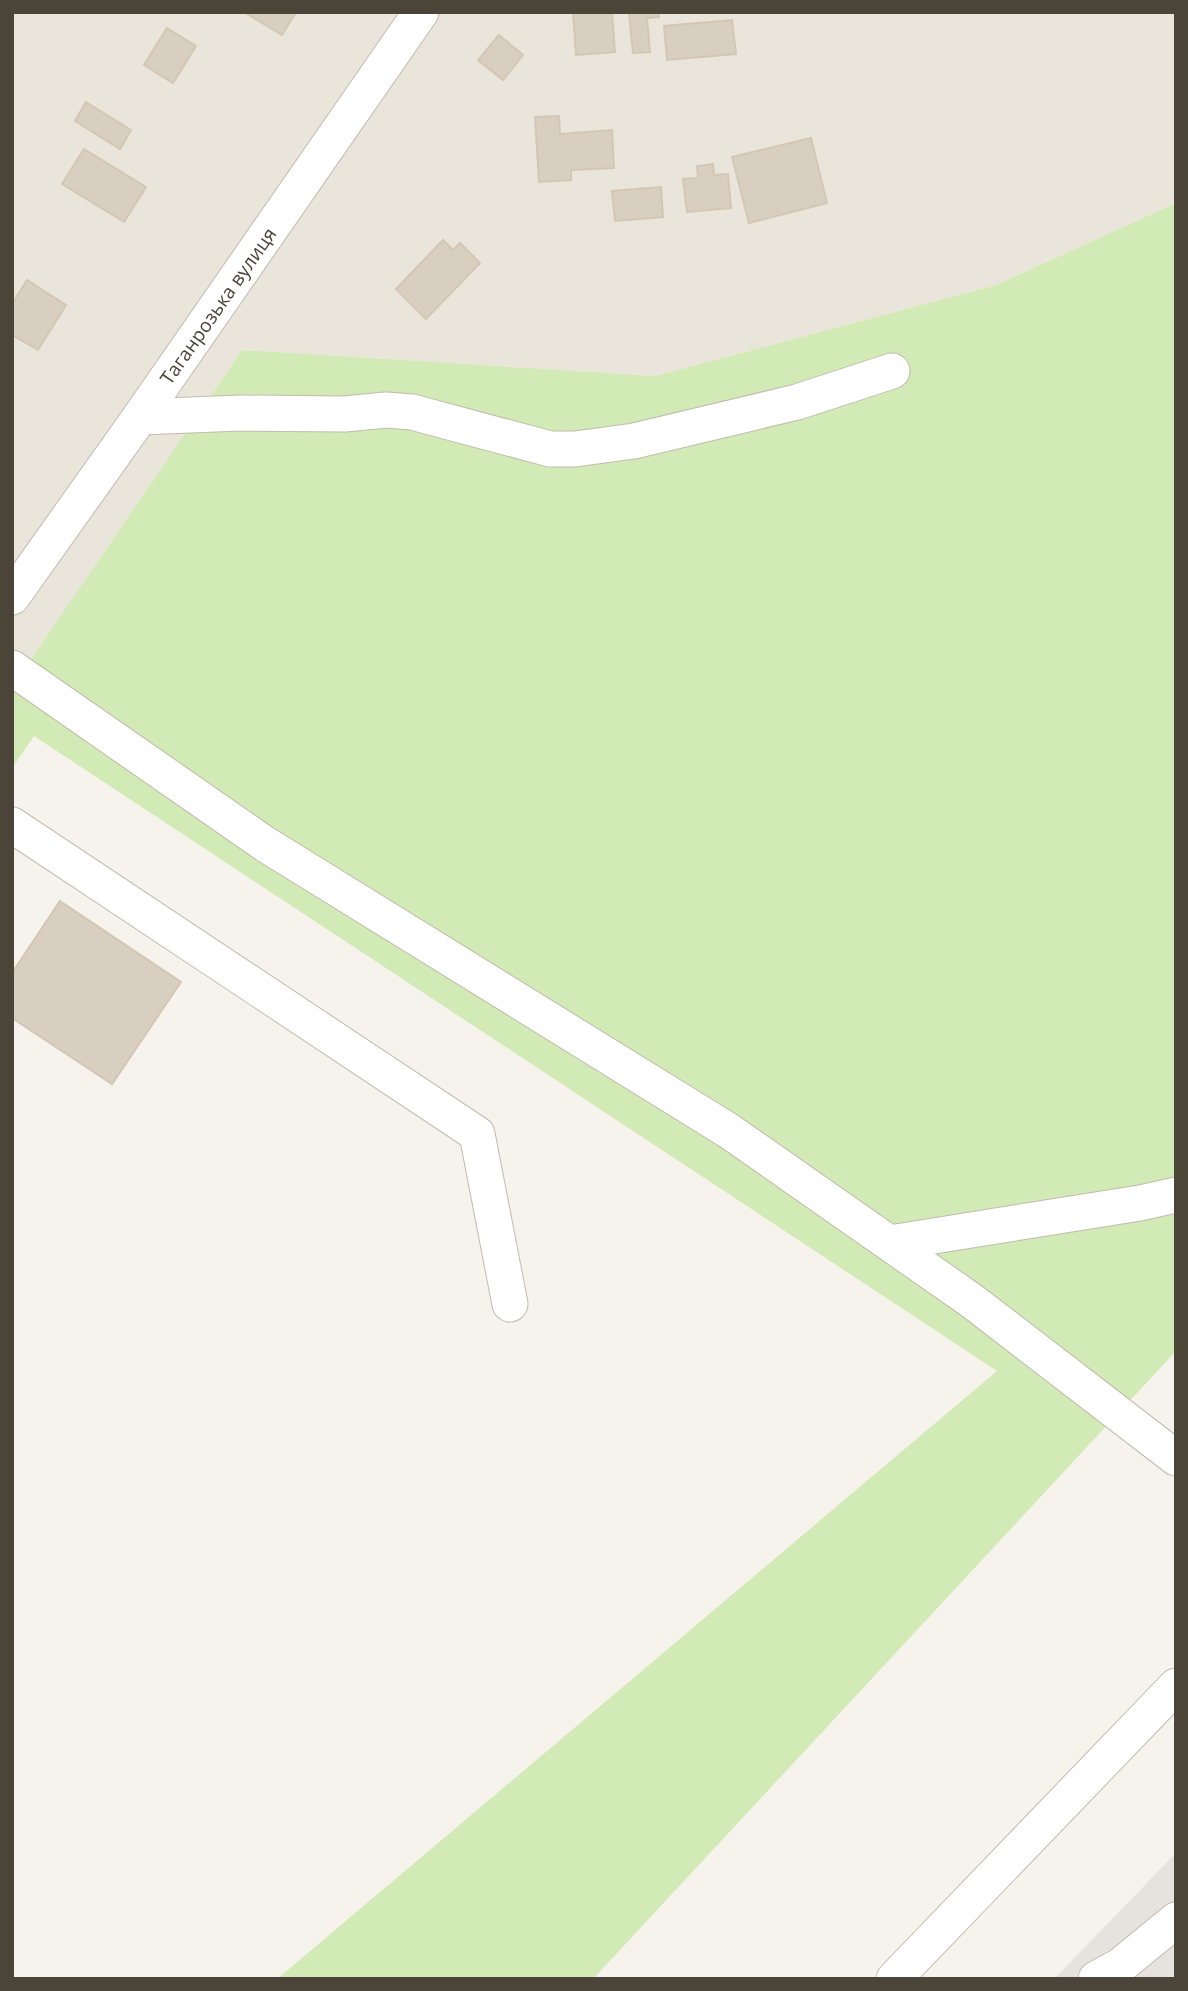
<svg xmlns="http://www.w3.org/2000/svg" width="1188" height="1991" viewBox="0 0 1188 1991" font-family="'Open Sans',sans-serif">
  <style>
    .residential { fill: #eae5da }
    .industrial { fill: #e6e2dd }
    .green { fill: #d2eab5 }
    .building { fill: #d8cfc1; stroke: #d3c7b4; stroke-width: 2 }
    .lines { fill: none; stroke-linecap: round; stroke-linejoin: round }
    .minor-casing { stroke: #c2bbae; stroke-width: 37 }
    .minor { stroke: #fff; stroke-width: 35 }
    .labels { text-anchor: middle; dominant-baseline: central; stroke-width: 5; stroke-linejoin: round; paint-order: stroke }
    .street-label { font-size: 19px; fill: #4b4439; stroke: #fff }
  </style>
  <rect width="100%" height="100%" fill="#f6f3ec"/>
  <!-- residential -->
  <polygon class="residential" points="12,12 1176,12 1176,203 996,285 655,376 242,350 12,687"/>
  <!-- industrial -->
  <polygon class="industrial" points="1176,1853 1176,1979 1054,1979"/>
  <!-- green -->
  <polygon class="green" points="1176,203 1176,1351 593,1979 277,1979 997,1371 34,736 12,768 12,687 242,350 655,376 996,285"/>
  <!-- building -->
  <g class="building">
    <polygon points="244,12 296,12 282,35"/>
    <polygon points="573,12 612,12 615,52 576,55"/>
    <polygon points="629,12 658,12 659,17 647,18 650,52 633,53"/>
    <polygon points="732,20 736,54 667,60 664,26"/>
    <polygon points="167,28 196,46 173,83 144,65"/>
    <polygon points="499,35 523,55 503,80 478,60"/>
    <polygon points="86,102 131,130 120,149 75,121"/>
    <polygon points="559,116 560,134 612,130 614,168 571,170 571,180 539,182 535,117"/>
    <polygon points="811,138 827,203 749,223 732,157"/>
    <polygon points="84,149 146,187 124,222 62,184"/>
    <polygon points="713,164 714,175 728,174 731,208 687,212 683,179 698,178 697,166"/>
    <polygon points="661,187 663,217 615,221 612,191"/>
    <polygon points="443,240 453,250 460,243 480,263 426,319 396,289"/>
    <polygon points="27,280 66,305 38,350 12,335 12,304"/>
    <polygon points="60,901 181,982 112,1084 12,1018 12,973"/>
  </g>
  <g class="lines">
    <!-- minor casing -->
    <g class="minor-casing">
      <g id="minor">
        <polyline points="140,417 241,413 345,414 386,410 412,412 550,449 575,449 634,441 797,402 892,371"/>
        <polyline points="12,597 140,417 421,12"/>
        <polyline points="12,668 265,844 729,1131 972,1301 1176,1458"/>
        <polyline points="12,825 477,1134 510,1304"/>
        <polyline points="890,1243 1140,1203 1176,1195"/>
        <polyline points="894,1979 1176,1686"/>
        <polyline points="1096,1979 1120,1966 1176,1920"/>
      </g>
    </g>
    <!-- minor -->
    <use href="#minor" class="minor"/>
  </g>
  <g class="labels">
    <!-- street labels -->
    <g class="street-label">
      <text transform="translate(218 306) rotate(-55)">Таганрозька вулиця</text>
    </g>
  </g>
  <!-- border -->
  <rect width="1188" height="1991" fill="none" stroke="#4b4439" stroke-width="28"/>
</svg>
